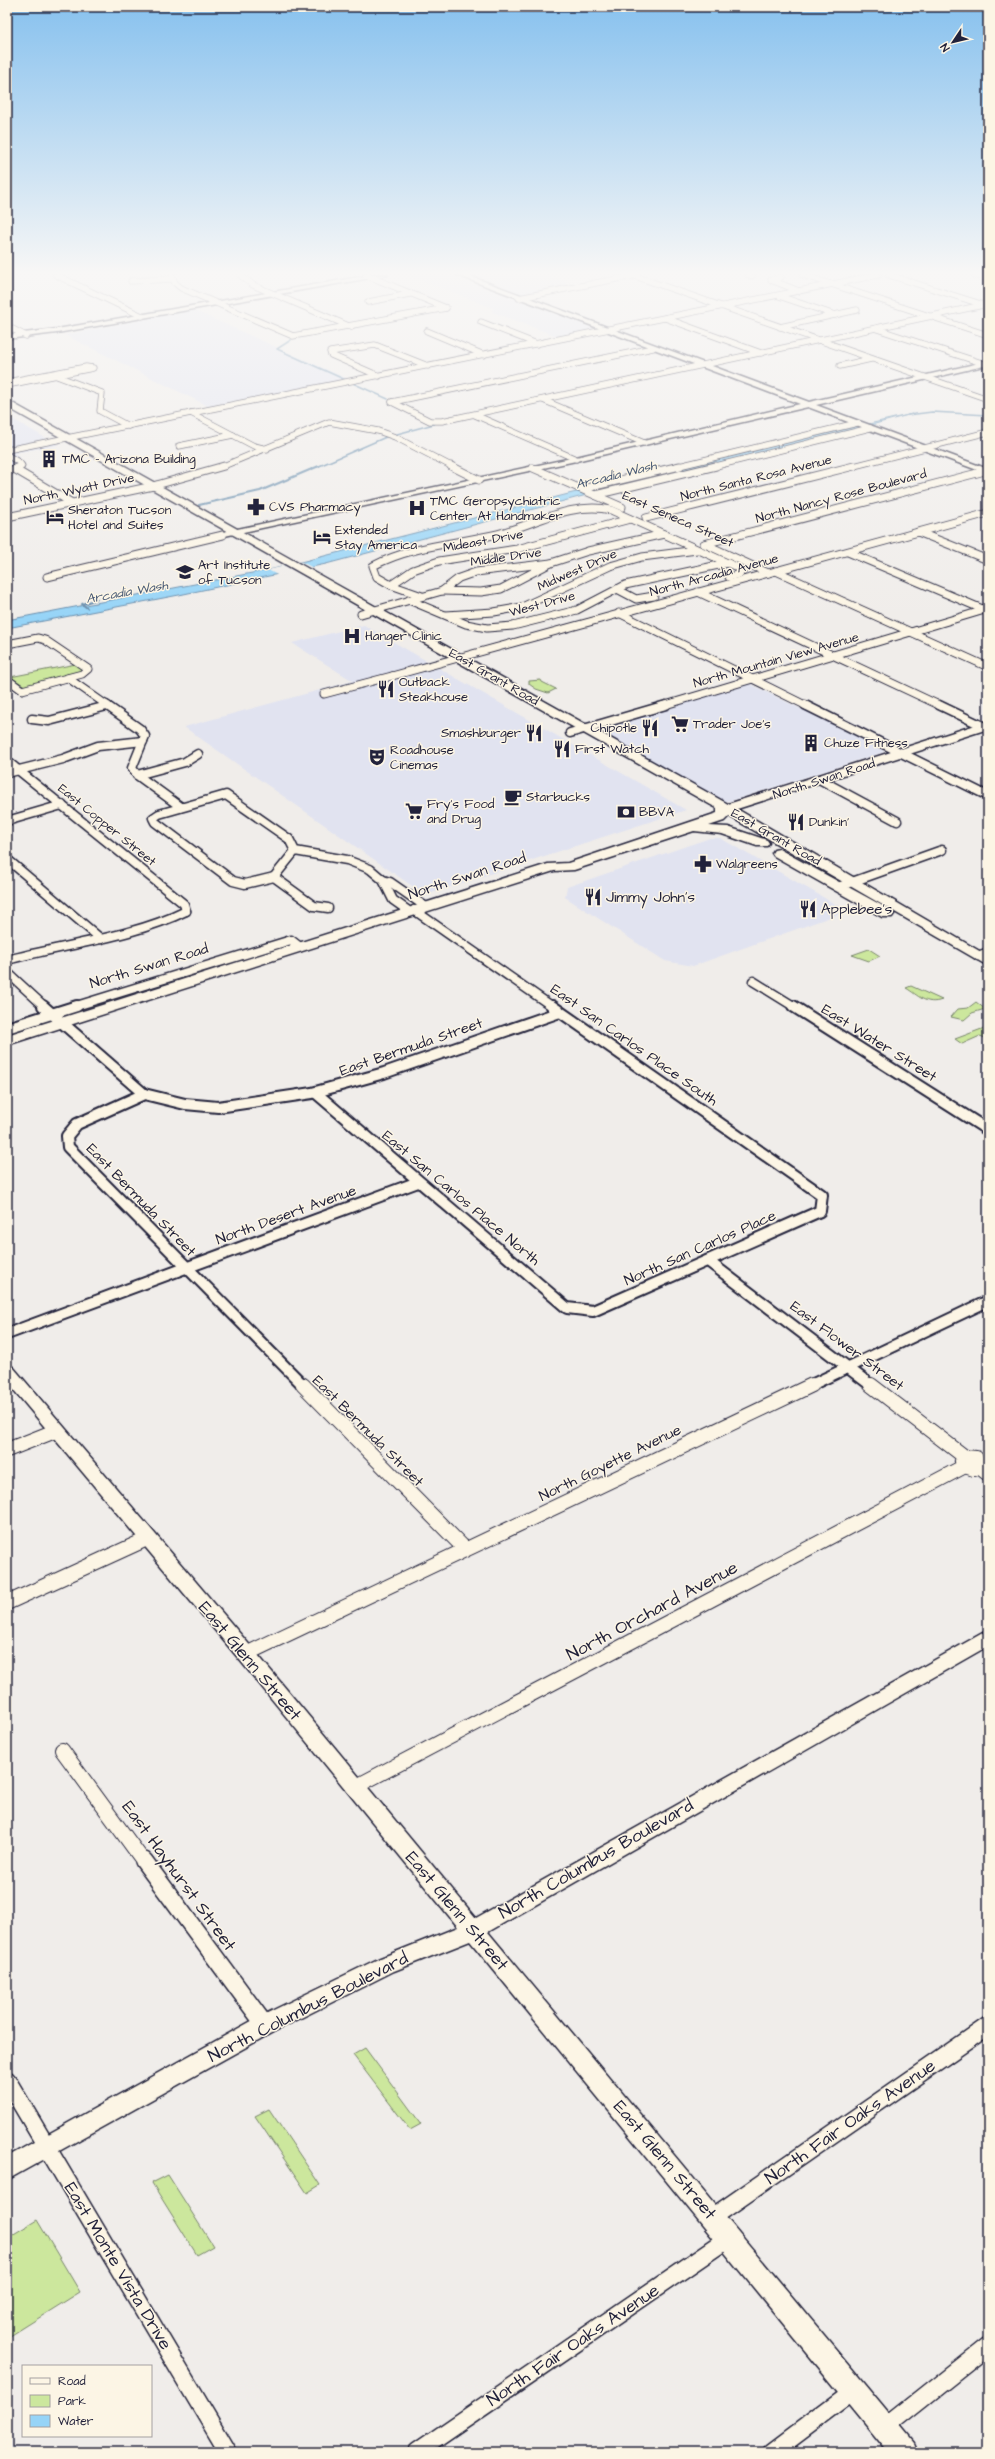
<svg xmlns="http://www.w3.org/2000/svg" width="995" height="2459" viewBox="0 0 995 2459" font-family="'Architects Daughter',sans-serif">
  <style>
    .built { fill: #e1e3f0 }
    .green { fill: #cce79d; stroke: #77846c }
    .water { fill: #96d4f7; stroke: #688dac }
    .pier { fill: #f0edea }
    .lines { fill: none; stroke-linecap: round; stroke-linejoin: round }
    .stream-far1 { stroke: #688dac; stroke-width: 1.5 }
    .stream { stroke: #688dac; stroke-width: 2 }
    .street-far5-casing { stroke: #22223b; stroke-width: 7 }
    .street-far4-casing { stroke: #22223b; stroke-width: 9 }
    .street-far3-casing { stroke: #22223b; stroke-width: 11 }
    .street-far2-casing { stroke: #22223b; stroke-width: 14 }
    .street-far1-casing { stroke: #22223b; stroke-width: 16 }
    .street-casing { stroke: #22223b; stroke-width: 20 }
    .secondary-casing { stroke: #22223b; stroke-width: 3 }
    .primary-casing { stroke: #22223b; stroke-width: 3 }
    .street-far5 { stroke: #fcf5e5; stroke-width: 5.5 }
    .street-far4 { stroke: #fcf5e5; stroke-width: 7 }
    .street-far3 { stroke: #fcf5e5; stroke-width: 8 }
    .street-far2 { stroke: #fcf5e5; stroke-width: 10 }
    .street-far1 { stroke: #fcf5e5; stroke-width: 14 }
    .street { stroke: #fcf5e5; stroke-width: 17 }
    .secondary { fill: #fcf5e5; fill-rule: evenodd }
    .primary { fill: #fcf5e5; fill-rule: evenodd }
    .labels { text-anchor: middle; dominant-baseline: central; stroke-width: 3; stroke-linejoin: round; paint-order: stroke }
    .far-poi-label { font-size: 13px; fill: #22223b; stroke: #fcf5e5; text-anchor: start }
    .far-water-label { font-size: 13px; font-style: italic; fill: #455773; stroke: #fcf5e5 }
    .far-street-label { font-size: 13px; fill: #22223b; stroke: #fcf5e5 }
    .street-label { font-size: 15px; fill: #22223b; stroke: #fcf5e5 }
    .poi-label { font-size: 15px; fill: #22223b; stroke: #fcf5e5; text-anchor: start }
    .near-street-label { font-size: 18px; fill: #22223b; stroke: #fcf5e5 }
  </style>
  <rect width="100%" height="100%" fill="#f0edea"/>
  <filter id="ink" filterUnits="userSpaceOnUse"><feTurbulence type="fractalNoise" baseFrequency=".025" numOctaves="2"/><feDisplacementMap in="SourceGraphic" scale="8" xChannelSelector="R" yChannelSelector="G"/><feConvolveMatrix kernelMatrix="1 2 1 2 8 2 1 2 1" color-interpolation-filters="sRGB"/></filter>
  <g filter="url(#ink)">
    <!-- built -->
    <g class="built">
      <polygon points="409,275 451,275 595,329 559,337 492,312 493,308"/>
      <polygon points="470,275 546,275 576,286 522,296"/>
      <polygon points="193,310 348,379 208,406 65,335"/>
      <polygon points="7,416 58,445 15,453 25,466 7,473"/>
      <polygon points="364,625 686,810 425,895 184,727 353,681 292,643"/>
      <polygon points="750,684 881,748 884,752 731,801 724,801 599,733 599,729"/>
      <polygon points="710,838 720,838 847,911 693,966 665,961 565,897 567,887"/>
    </g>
    <!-- green -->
    <g class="green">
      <polygon points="76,664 83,671 25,686 10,677"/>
      <polygon points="541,680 542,682 556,689 548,693 536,689 529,684 529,681"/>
      <polygon points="869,949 880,956 869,961 852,955"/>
      <path d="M911,986L942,1000C926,1006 918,995 906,988Z"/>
      <polygon points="976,1002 985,1009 972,1013 964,1020 951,1017 958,1009 968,1008"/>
      <polygon points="987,1027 988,1039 980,1036 962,1044 955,1039"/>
      <polygon points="365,2048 421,2124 410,2130 353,2055"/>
      <polygon points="269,2109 320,2185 307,2193 255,2116"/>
      <polygon points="168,2175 213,2246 197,2255 152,2183"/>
      <polygon points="37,2220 80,2292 7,2338 7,2238"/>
    </g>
    <!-- water -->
    <polygon class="water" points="912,414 808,442 579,497 326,564 179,595 7,628 7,620 273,569 600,486"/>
    <!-- pier -->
    <polygon class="pier" points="302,562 313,568 279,576 268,570"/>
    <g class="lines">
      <!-- stream-far1 -->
      <g class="stream-far1">
        <polyline points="291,340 277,349 388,399"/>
        <polyline points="908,415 932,412 988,415"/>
        <polyline points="317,467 386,437 434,424"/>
      </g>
      <!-- stream -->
      <g class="stream">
        <polyline points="199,505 260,491 319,466"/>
        <polyline points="87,608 82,604 97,599"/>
      </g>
      <!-- street-far5 casing -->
      <g class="street-far5-casing">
        <g id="street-far5">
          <polyline points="56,275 142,316"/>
          <polyline points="172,275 175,283 181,288 293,336 446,308"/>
          <polyline points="240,275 253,285 351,327"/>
          <polyline points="366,275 446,308"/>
          <polyline points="632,275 988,399"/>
          <polyline points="749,275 752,276"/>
          <polyline points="803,275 988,335"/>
          <polyline points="889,275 984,305"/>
          <polyline points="975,275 988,279"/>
          <polyline points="781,277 771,280 799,291"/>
          <polyline points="131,281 173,279"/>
          <polyline points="779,296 835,315"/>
          <polyline points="519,298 637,275"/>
          <polyline points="368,302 410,294"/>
          <polyline points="665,318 761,353"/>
          <polyline points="481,322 537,344"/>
          <polyline points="7,326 26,336"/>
          <polyline points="780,327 857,310"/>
          <polyline points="877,329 988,365"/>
          <polyline points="427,331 484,355"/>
          <polyline points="840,366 871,359"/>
          <polyline points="57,376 102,393 100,411 128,426"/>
          <polyline points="379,376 331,355 330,352 375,345 428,366"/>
          <polyline points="7,382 86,367 93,368 7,385"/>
          <polyline points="543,400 644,443"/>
          <polyline points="392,402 430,421 442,421 988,304"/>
          <polyline points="392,402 653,348"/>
          <polyline points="191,413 254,446 267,449"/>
          <polyline points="475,415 576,459"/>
          <polyline points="179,446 233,435"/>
          <polyline points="7,450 878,275"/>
          <polyline points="7,455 20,463 21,467"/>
          <polyline points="221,467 329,422 378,431 395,437 453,467"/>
          <polyline points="675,467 857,423"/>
          <polyline points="712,467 870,428"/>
          <polyline points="850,467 988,432"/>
        </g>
      </g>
      <!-- street-far4 casing -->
      <g class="street-far4-casing">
        <g id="street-far4">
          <polyline points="451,466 479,480"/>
          <polyline points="533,468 622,507"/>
          <polyline points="16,470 72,503"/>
          <polyline points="7,472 21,466"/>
          <polyline points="153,486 224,466"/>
          <polyline points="582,489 680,466"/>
          <polyline points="595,495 716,466"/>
          <polyline points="7,517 158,485"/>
          <polyline points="646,518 854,466"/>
          <polyline points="918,532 988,560"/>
          <polyline points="704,544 985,471"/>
          <polyline points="705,544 768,573"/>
          <polyline points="848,552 987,611"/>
          <polygon points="551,563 501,589 481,592 442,591 459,578 476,572"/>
          <polyline points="551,563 588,551 664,534"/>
          <polyline points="776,571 988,667"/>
          <polyline points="47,577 223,535"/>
          <polyline points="391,585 413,570 439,561 517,549 630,519"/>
          <polyline points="617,589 636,599 654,596"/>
          <polyline points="698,592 941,706"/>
          <path d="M422,596L391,585L377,577L373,566C411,546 452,544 493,535C532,526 570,501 611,510L743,570L739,574L729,577"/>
          <polyline points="409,600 466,624 487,628 513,626 577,610 625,585 728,563"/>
          <polyline points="619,613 807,706"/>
          <polyline points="361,614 442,591"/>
          <polyline points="446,615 494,612 522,607 610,566 642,557 697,550"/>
          <polyline points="7,644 38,638 45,640 88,669 82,674 22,690 7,679"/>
          <polyline points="446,661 392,676 988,513"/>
          <polyline points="68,678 108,706"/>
          <polyline points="324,694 392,676"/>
          <polyline points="662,706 988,609"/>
        </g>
      </g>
      <!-- street-far3 casing -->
      <g class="street-far3-casing">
        <g id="street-far3">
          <polyline points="106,705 140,729 145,736 132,768 137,775 181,807"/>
          <polyline points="805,705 988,796"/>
          <polyline points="939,705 983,726"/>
          <polyline points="32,719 49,721 107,706"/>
          <polyline points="570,733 666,705"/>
          <polyline points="7,761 184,904 186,911"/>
          <polyline points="7,773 63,759 98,746 143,741"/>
          <polyline points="137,775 185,762 198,754"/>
          <polyline points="821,780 897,821"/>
          <polyline points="7,821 62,805"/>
          <polyline points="295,851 274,877 314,906 328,908"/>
          <polyline points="7,859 101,939"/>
          <polyline points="274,877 245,884 233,881 155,822 153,818 159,814 226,795 289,839 295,851 347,860 370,869 383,880 393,900 410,912"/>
          <polyline points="383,880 390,882 426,907"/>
          <polyline points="838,887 942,850"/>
          <polyline points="414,910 553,1007"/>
          <polyline points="978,956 988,952"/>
          <path d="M7,960C63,945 134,937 186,911"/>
          <polyline points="7,972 45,1007"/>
          <polyline points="753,981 795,1007"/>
          <polyline points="73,1007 291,940 300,947"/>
        </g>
      </g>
      <!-- street-far2 casing -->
      <g class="street-far2-casing">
        <g id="street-far2">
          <polyline points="43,1006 144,1094"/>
          <polyline points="793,1006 988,1130"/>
          <polyline points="7,1028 77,1006"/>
          <polyline points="316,1093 567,1308 593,1311 820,1211 822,1195 552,1006"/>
          <polyline points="708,1261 872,1386"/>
          <polyline points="7,1334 418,1182"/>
          <polyline points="304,1386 68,1147 67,1136 77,1124 144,1094 185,1104 218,1107 312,1093 384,1073 560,1012"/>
          <polyline points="809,1386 988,1301"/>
        </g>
      </g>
      <!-- street-far1 casing -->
      <g class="street-far1-casing">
        <g id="street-far1">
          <polyline points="303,1385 465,1549"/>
          <polyline points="871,1385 965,1457"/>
          <polyline points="7,1450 55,1431"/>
          <polygon points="965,1457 976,1458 980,1465 974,1469 965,1466 962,1461"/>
          <polyline points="979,1467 988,1474"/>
          <polyline points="7,1603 147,1539"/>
          <polyline points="246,1654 812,1385"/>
          <polyline points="62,1750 144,1862"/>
          <polyline points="355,1787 965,1466"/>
        </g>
      </g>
      <!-- street casing -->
      <g class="street-casing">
        <g id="street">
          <polyline points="144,1861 265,2025"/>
          <polyline points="7,2080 228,2452"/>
          <polyline points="713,2217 988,2026"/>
          <polyline points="885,2428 988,2346"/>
          <polyline points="417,2452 729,2238"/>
          <polyline points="773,2452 854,2391"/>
        </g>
      </g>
      <!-- secondary casing -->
      <g class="secondary-casing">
        <g id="secondary">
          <polygon points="371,275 388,275 57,333 7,339 7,335 57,329"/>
          <polygon points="457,275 467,275 809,402 988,361 988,365 816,405 988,469 988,474 808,407 576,461 220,537 220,533 223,532 576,457 800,404"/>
          <polygon points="7,1366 13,1367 253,1649 476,1918 988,1630 988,1646 488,1932 914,2443 918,2452 888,2452 470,1941 394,1971 273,2032 7,2180 7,2157 257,2018 378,1959 458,1927 239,1659 7,1382"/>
        </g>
      </g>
      <!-- primary casing -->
      <g class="primary-casing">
        <g id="primary">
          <polygon points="7,400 728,804 988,721 988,729 737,809 988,956 988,966 729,816 724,821 709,826 728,827 767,840 769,843 767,846 757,846 722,834 694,831 574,870 554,871 7,1045 7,1035 548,864 568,863 717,813 717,808 711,805 7,407"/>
          <polygon points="779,849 892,911 894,914 892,917 882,917 774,856 772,853 774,850"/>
        </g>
      </g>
      <!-- street-far5 -->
      <use href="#street-far5" class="street-far5"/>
      <!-- street-far4 -->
      <use href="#street-far4" class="street-far4"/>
      <!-- street-far3 -->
      <use href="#street-far3" class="street-far3"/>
      <!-- street-far2 -->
      <use href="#street-far2" class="street-far2"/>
      <!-- street-far1 -->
      <use href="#street-far1" class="street-far1"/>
      <!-- street -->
      <use href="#street" class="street"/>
      <!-- secondary -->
      <use href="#secondary" class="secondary"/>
      <!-- primary -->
      <use href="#primary" class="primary"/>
    </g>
  </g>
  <!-- sky -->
  <linearGradient id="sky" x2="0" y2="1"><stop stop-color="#87c1ee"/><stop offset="0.44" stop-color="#f8f7f6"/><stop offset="1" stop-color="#f8f7f6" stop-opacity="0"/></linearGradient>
  <rect width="995" height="620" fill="url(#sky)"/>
  <!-- icons -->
  <defs>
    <g id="building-bare" transform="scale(1.38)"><path d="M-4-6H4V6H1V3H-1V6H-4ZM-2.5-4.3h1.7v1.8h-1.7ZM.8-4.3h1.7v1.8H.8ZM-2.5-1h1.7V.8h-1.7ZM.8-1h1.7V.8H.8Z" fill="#22223b" stroke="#fcf5e5" stroke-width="2.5" paint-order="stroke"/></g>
    <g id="pharmacy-bare" transform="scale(1.38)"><path d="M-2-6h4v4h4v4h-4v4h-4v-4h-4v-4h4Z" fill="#22223b" stroke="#fcf5e5" stroke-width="2.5" paint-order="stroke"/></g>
    <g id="hospital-bare" transform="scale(1.38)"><path d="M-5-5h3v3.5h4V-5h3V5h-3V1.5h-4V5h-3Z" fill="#22223b" stroke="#fcf5e5" stroke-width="2.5" paint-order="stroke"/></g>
    <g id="hotel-bare" transform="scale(1.38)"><path d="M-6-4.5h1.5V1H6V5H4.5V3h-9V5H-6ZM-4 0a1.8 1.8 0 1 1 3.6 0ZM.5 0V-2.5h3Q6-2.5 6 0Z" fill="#22223b" stroke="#fcf5e5" stroke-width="2.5" paint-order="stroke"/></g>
    <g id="university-bare" transform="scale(1.38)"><path d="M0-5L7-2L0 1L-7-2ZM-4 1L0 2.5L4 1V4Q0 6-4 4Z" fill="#22223b" stroke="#fcf5e5" stroke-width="2.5" paint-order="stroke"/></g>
    <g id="restaurant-bare" transform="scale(1.38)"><path d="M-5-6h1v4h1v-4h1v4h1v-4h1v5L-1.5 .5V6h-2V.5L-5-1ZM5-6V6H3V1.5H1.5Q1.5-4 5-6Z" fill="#22223b" stroke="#fcf5e5" stroke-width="2.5" paint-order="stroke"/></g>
    <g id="supermarket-bare" transform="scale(1.38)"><path d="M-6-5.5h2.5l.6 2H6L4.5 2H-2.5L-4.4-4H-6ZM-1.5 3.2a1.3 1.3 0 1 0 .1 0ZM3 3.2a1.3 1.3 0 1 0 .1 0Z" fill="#22223b" stroke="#fcf5e5" stroke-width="2.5" paint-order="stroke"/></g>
    <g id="theatre-bare" transform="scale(1.38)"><path d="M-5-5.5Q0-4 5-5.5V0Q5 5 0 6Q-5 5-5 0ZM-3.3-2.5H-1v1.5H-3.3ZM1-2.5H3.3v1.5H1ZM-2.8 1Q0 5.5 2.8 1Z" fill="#22223b" stroke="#fcf5e5" stroke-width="2.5" paint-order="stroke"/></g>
    <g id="cafe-bare" transform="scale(1.38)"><path d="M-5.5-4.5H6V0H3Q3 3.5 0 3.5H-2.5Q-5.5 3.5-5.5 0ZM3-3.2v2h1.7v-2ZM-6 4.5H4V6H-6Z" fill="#22223b" stroke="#fcf5e5" stroke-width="2.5" paint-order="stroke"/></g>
    <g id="bank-bare" transform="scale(1.38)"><path d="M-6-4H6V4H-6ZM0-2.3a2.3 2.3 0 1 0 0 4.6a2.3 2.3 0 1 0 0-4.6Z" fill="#22223b" stroke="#fcf5e5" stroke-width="2.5" paint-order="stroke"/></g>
  </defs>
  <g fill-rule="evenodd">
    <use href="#building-bare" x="49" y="459"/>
    <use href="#pharmacy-bare" x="256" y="507"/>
    <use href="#hospital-bare" x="417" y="508"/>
    <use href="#hotel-bare" x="55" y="517"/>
    <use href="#hotel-bare" x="322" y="537"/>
    <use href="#university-bare" x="185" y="572"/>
    <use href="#hospital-bare" x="352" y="636"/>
    <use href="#restaurant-bare" x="386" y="689"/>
    <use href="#supermarket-bare" x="680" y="724"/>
    <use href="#restaurant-bare" x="650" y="728"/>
    <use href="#restaurant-bare" x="534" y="733"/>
    <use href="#building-bare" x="811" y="743"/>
    <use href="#restaurant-bare" x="562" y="749"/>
    <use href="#theatre-bare" x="377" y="757"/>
    <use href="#cafe-bare" x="513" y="797"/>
    <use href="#supermarket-bare" x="414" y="811"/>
    <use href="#bank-bare" x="626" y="812"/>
    <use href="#restaurant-bare" x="796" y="822"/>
    <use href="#pharmacy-bare" x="703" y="864"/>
    <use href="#restaurant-bare" x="593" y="897"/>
    <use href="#restaurant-bare" x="808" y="909"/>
  </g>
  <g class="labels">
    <!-- far-poi labels -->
    <g class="far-poi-label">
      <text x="62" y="459">TMC - Arizona Building</text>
      <text x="430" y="501">TMC Geropsychiatric<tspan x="430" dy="15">Center At Handmaker</tspan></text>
      <text x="269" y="507">CVS Pharmacy</text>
      <text x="68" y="510">Sheraton Tucson<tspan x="68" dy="15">Hotel and Suites</tspan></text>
      <text x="335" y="530">Extended<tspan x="335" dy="15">Stay America</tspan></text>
      <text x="198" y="565">Art Institute<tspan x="198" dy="15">of Tucson</tspan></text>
      <text x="365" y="636">Hanger Clinic</text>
      <text x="399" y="682">Outback<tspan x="399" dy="15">Steakhouse</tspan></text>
      <text x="693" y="724">Trader Joe's</text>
      <text x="637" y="728" text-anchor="end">Chipotle</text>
      <text x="521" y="733" text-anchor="end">Smashburger</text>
      <text x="824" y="743">Chuze Fitness</text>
      <text x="575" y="749">First Watch</text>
      <text x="390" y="750">Roadhouse<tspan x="390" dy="15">Cinemas</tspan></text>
      <text x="526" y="797">Starbucks</text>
      <text x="427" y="804">Fry's Food<tspan x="427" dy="15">and Drug</tspan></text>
      <text x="639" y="812">BBVA</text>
      <text x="809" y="822">Dunkin'</text>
      <text x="716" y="864">Walgreens</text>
    </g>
    <!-- far-water labels -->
    <g class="far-water-label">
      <text transform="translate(616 475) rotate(-14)">Arcadia Wash</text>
      <text transform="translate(127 592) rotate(-10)">Arcadia Wash</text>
    </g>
    <!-- far-street labels -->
    <g class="far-street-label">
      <text transform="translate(756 478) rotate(-14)">North Santa Rosa Avenue</text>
      <text transform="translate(79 489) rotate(-12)">North Wyatt Drive</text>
      <text transform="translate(841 496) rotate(-15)">North Nancy Rose Boulevard</text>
      <text transform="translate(678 519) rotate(24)">East Seneca Street</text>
      <text transform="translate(483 541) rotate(-10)">Mideast Drive</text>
      <text transform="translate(506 557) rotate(-8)">Middle Drive</text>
      <text transform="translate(577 570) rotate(-24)">Midwest Drive</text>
      <text transform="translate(714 575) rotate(-15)">North Arcadia Avenue</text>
      <text transform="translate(542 604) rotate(-15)">West Drive</text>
      <text transform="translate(776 660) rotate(-16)">North Mountain View Avenue</text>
      <text transform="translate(494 677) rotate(30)">East Grant Road</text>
      <text transform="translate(824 779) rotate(-18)">North Swan Road</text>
      <text transform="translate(107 825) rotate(39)">East Copper Street</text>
      <text transform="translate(776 837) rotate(30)">East Grant Road</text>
    </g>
    <!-- street labels -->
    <g class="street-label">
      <text transform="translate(467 876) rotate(-18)">North Swan Road</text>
      <text transform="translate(149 966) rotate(-17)">North Swan Road</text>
      <text transform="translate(879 1043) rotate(32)">East Water Street</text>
      <text transform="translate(634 1045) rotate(35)">East San Carlos Place South</text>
      <text transform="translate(411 1047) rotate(-19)">East Bermuda Street</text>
      <text transform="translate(461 1198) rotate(40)">East San Carlos Place North</text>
      <text transform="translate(141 1200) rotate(46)">East Bermuda Street</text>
      <text transform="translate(286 1215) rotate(-20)">North Desert Avenue</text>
      <text transform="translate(700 1248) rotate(-24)">North San Carlos Place</text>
      <text transform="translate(847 1346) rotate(37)">East Flower Street</text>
      <text transform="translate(368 1431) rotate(45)">East Bermuda Street</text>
      <text transform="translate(610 1463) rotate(-26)">North Goyette Avenue</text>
    </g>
    <!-- poi labels -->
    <g class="poi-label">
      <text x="606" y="897">Jimmy John's</text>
      <text x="821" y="909">Applebee's</text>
    </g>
    <!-- near-street labels -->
    <g class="near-street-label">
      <text transform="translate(652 1611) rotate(-28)">North Orchard Avenue</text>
      <text transform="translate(250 1661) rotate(50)">East Glenn Street</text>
      <text transform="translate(596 1859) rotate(-30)">North Columbus Boulevard</text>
      <text transform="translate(179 1876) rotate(54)">East Hayhurst Street</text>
      <text transform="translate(457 1911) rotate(50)">East Glenn Street</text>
      <text transform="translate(308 2007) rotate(-27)">North Columbus Boulevard</text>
      <text transform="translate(850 2122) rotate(-35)">North Fair Oaks Avenue</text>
      <text transform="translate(665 2160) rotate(50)">East Glenn Street</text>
      <text transform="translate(118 2266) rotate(59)">East Monte Vista Drive</text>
      <text transform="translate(573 2345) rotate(-34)">North Fair Oaks Avenue</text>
    </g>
  </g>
  <!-- margin -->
  <rect width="995" height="2459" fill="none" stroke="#fcf5e5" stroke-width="24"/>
  <rect x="12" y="12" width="971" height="2435" fill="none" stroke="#22223b" stroke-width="1.5" filter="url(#ink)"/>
  <!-- legend -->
  <rect x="22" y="2365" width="130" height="72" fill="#fcf5e5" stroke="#a5a1a1"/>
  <rect x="30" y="2378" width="20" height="6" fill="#fcf5e5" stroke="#a5a1a1"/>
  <text x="58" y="2385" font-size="12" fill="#22223b">Road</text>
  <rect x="30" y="2395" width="20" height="12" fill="#cce79d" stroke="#a5a1a1"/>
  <text x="58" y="2405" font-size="12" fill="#22223b">Park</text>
  <rect x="30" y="2415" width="20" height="12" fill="#96d4f7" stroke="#a5a1a1"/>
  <text x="58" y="2425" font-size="12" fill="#22223b">Water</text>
  <!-- north arrow -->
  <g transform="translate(953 42) rotate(235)" stroke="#fcf5e5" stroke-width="3" paint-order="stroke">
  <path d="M0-3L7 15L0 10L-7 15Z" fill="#22223b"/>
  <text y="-6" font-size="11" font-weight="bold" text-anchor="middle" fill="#22223b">N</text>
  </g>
</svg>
